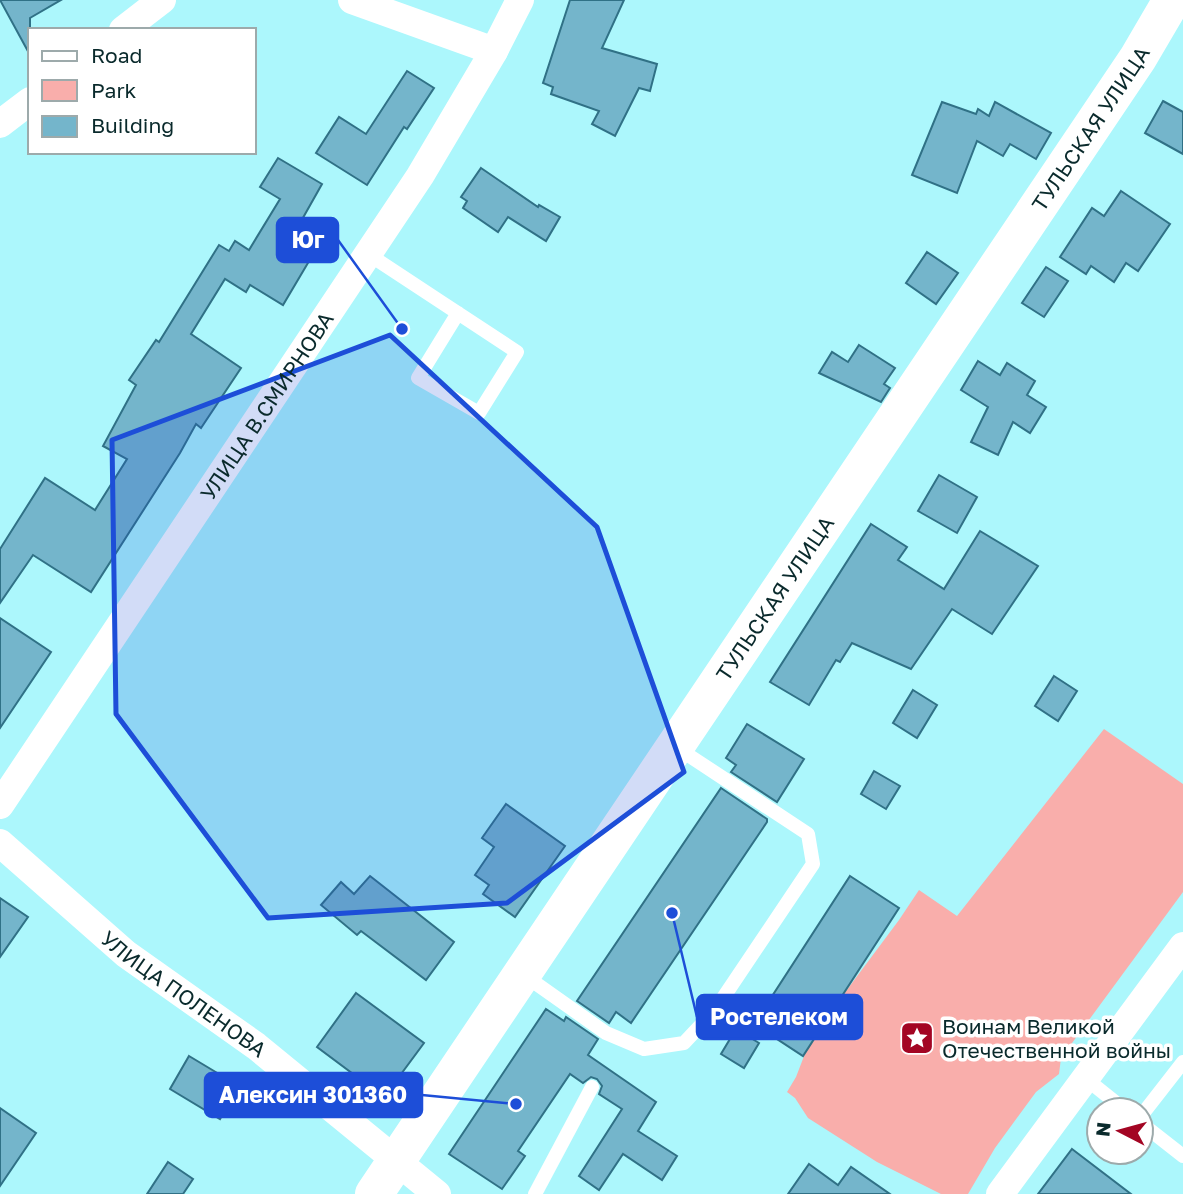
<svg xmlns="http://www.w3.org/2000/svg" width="1183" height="1194" viewBox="0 0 1183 1194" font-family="'Golos Text',sans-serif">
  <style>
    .green { fill: #f9aeab }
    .building { fill: #74b5cb; stroke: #307186; stroke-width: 2 }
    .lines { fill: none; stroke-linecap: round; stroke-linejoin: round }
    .service { stroke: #fff; stroke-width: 14 }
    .minor { stroke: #fff; stroke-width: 28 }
    .secondary { stroke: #fff; stroke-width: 38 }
    .marked { fill: #1d4ed8; fill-opacity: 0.2; stroke: #1d4ed8; stroke-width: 5; stroke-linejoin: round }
    .labels { text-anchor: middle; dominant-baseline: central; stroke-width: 7; stroke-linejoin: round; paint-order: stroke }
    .street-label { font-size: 21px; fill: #0a2a2c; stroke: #fff }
    .poi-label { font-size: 21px; fill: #0a2a2c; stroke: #fff; text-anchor: start }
    .leader { fill: none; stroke: #1d4ed8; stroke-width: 2.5 }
    .callout-dot { fill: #1d4ed8; stroke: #fff; stroke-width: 2.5 }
    .callout { fill: #1d4ed8; stroke: #1d4ed8; stroke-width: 2.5 }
    .callout-label { font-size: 23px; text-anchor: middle; font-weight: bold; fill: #fff }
  </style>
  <rect width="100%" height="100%" fill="#acf7fc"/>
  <!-- green -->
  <polygon class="green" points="1104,729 1183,784 1183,892 1061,1058 1059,1074 1036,1092 995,1148 968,1194 941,1194 877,1162 808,1118 795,1098 787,1092 796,1077 811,1038 899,920 919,890 957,916"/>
  <!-- building -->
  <g class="building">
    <polygon points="0,0 61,0 30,18 30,55"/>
    <polygon points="570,0 624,0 602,48 657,64 650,91 639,88 615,136 592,124 599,111 551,94 553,87 543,83"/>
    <polygon points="407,71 434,88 407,129 404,127 367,185 316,153 339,117 366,134"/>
    <polygon points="1163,101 1183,112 1183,154 1145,133"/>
    <polygon points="942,102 976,114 978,109 989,116 995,102 1051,133 1036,159 1010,144 1003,156 977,141 957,193 912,175"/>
    <polygon points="278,158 322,184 295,232 318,246 283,305 250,285 246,292 225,279 191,334 241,368 201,428 196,424 180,453 91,592 33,555 0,603 0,549 45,478 95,510 127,459 103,446 136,385 129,380 156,340 159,342 219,245 229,251 235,241 249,250 280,199 260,187"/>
    <polygon points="481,168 538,207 539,205 560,217 546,241 508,217 498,232 463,208 467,201 461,197"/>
    <polygon points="1121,191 1170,224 1138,271 1126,263 1114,282 1091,266 1086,274 1060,257 1092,208 1104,216"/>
    <polygon points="927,252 958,273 936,304 906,283"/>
    <polygon points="1046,267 1068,281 1044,317 1022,303"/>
    <polygon points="859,345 895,368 884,384 890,388 881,402 819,373 832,352 848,362"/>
    <polygon points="978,361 1000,375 1007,363 1035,381 1027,395 1046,407 1030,433 1013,422 998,455 971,442 988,407 961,390"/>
    <polygon points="939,475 977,497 957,533 918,511"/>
    <polygon points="871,524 907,547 898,560 944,589 980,531 1038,566 992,634 952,609 911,669 852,643 840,662 836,660 809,705 770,682"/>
    <polygon points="0,618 51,652 0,728"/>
    <polygon points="1054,676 1077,691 1058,721 1035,706"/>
    <polygon points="913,690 937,705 917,738 893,723"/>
    <polygon points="747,724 804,759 777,802 731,772 736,765 726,758"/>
    <polygon points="874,771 900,786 886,809 861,794"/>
    <polygon points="721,788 767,819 767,822 631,1023 616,1012 609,1023 577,1001"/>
    <polygon points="506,804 565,846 515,917 483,894 489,885 475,875 494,847 482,838"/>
    <polygon points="370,876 454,942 426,980 361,931 357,935 321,905 341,882 354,894"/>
    <polygon points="850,876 899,908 803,1056 754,1024"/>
    <polygon points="0,898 28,917 0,957"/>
    <polygon points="356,993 424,1043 384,1097 317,1047"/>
    <polygon points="546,1009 564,1021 566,1017 598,1039 588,1055 656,1102 638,1131 677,1156 662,1180 623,1154 599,1190 579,1176 622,1109 599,1094 602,1086 597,1079 591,1077 583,1083 570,1074 518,1151 525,1156 502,1189 449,1154"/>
    <polygon points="736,1029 759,1043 744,1068 721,1054"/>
    <polygon points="189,1056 239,1086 220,1119 170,1089"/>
    <polygon points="0,1108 36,1133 0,1186"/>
    <polygon points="1072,1149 1131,1194 1038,1194"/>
    <polygon points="168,1162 193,1179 183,1194 147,1194"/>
    <polygon points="809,1164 838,1185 851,1167 890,1194 788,1194"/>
  </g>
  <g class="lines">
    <!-- service -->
    <g class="service">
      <path d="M368,254C418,287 467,319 517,352L479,413L418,378L458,313"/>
      <polyline points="524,975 606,1033 644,1049 684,1043 715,1010 813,864 808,834 676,747"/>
      <polyline points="1085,1078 1125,1110"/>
      <polyline points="1141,1116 1183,1062"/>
      <polyline points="1141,1123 1183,1156"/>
      <polyline points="535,1194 592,1087"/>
    </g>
    <!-- minor -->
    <g class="minor">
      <polyline points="352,0 494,51"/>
      <polyline points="123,30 162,0"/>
      <polyline points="0,124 30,101"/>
      <path id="s1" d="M0,805L420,176L494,51L520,0"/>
      <path id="s2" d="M0,843L126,954L256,1046L437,1194"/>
      <polyline points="1000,1194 1183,946"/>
    </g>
    <!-- secondary -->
    <path class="secondary" id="s3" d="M374,1194L1138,58L1172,0"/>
  </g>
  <!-- marked area -->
  <path class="marked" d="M390,335L597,527L684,772L507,903L268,918L116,714L112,440Z"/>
  <!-- icons -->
  <defs>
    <g id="sight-square" transform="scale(1.75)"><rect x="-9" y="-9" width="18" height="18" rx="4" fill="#a30523" stroke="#fff"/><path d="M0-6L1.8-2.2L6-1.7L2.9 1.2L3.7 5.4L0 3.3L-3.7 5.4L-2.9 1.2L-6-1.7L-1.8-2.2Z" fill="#fff"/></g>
  </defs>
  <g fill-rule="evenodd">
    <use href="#sight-square" x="917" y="1038"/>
  </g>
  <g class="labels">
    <!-- street labels -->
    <g class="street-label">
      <text stroke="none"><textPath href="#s3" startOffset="1284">ТУЛЬСКАЯ УЛИЦА</textPath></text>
      <text stroke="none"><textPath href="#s1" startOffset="480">УЛИЦА В.СМИРНОВА</textPath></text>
      <text stroke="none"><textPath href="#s3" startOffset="718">ТУЛЬСКАЯ УЛИЦА</textPath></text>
      <text stroke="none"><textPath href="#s2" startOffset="238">УЛИЦА ПОЛЕНОВА</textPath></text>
    </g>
    <!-- poi labels -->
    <g class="poi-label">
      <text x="942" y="1026">Воинам Великой<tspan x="942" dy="24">Отечественной войны</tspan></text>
    </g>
  </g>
  <!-- callouts -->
  <path class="leader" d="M402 329L338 240M672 913L697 1017M516 1104L422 1095"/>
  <g class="callout-dot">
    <circle cx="402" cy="329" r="7"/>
    <circle cx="672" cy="913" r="7"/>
    <circle cx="516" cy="1104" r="7"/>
  </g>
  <g class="callout">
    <rect x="277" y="218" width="61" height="44" rx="7"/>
    <rect x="697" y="995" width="165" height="44" rx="7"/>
    <rect x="205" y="1073" width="217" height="44" rx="7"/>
  </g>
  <g class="callout-label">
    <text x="308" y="248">Юг</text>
    <text x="779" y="1025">Ростелеком</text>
    <text x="313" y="1103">Алексин 301360</text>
  </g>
  <!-- legend -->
  <rect x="28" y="28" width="228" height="126" fill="#ffffff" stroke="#9daaab" stroke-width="2"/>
  <rect x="42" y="51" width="35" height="10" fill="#ffffff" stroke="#9daaab" stroke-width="2"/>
  <text x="91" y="63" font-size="21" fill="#0a2a2c">Road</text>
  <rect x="42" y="80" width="35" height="21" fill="#f9aeab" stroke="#9daaab" stroke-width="2"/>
  <text x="91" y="98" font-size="21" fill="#0a2a2c">Park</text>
  <rect x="42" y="116" width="35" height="21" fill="#74b5cb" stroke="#9daaab" stroke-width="2"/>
  <text x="91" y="133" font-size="21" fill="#0a2a2c">Building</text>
  <!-- north arrow -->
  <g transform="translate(1120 1131) rotate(276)"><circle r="33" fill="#ffffff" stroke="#9daaab" stroke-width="2"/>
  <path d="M0-5L12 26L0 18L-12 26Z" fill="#a30523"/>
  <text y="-10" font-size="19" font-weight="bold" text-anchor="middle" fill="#0a2a2c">N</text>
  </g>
</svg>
